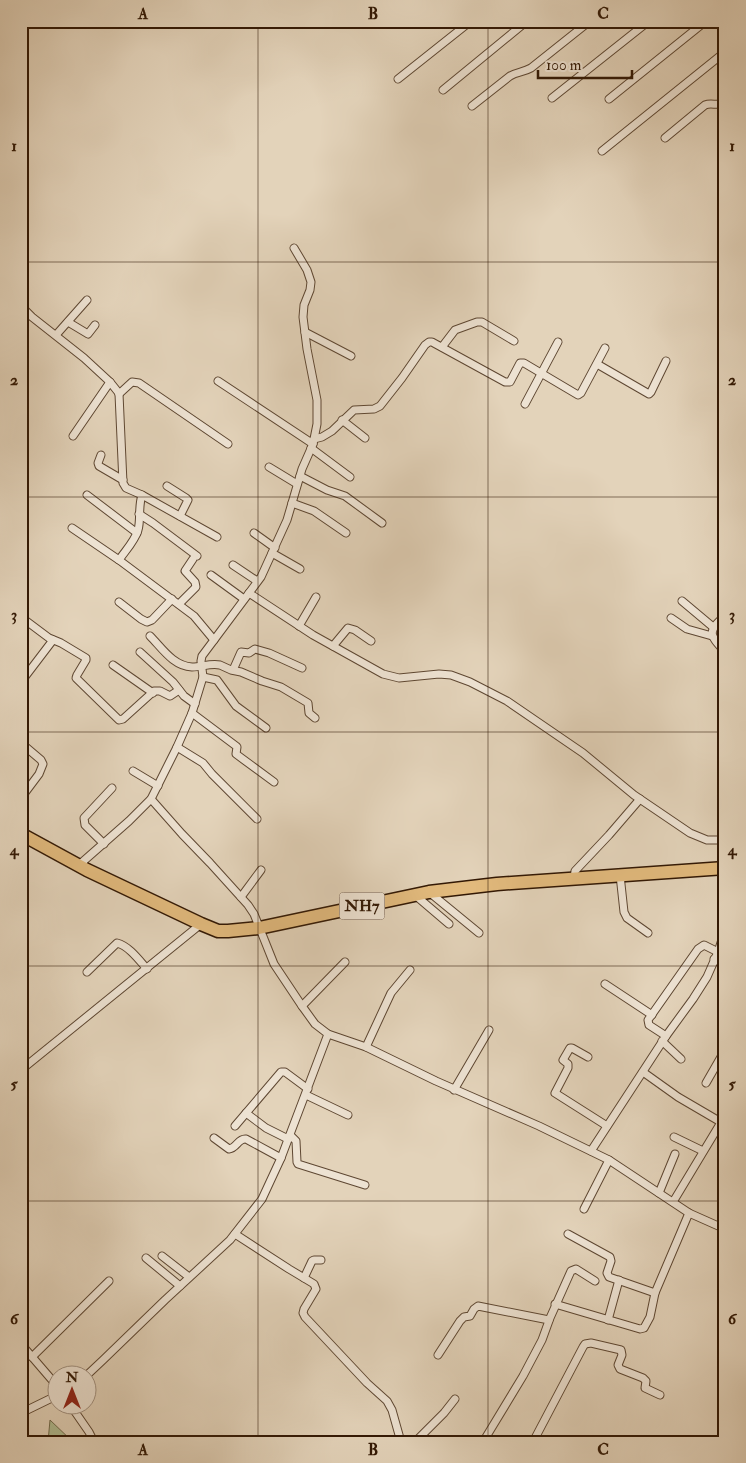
<svg xmlns="http://www.w3.org/2000/svg" width="746" height="1463" viewBox="0 0 746 1463" font-family="'IM FELL Double Pica',serif">
  <style>
    .green { fill: #b0bd92; stroke: #716a4b }
    .lines { fill: none; stroke-linecap: round; stroke-linejoin: round }
    .street-casing { stroke: #5e4732; stroke-width: 9 }
    .highway-casing { stroke: #321804; stroke-width: 15 }
    .street { stroke: #ede2d2; stroke-width: 7 }
    .highway { stroke: #e2ba7d; stroke-width: 12 }
    .grid { fill: none; stroke: #321804; stroke-width: 1; stroke-opacity: 0.55 }
    .labels { text-anchor: middle; dominant-baseline: central; stroke-width: 4; stroke-linejoin: round; paint-order: stroke }
    .shield { fill: #ede2d2; stroke: #6a5542; stroke-width: 1 }
    .shield-label { font-size: 16px; font-weight: bold; fill: #321804 }
    .neatline { fill: none; stroke: #321804; stroke-width: 2 }
    .grid-label { font-size: 16px; text-anchor: middle; font-weight: bold; fill: #321804 }
  </style>
  <rect width="100%" height="100%" fill="#e3d3ba"/>
  <filter id="stains"><feTurbulence type="fractalNoise" baseFrequency=".004" numOctaves="4"/><feColorMatrix values="0 0 0 0 .2 0 0 0 0 .09 0 0 0 0 .02 0 0 0 .5 -.17"/></filter>
  <radialGradient id="worn" r=".72"><stop offset=".6" stop-color="#630" stop-opacity="0"/><stop offset="1" stop-color="#630" stop-opacity=".3"/></radialGradient>
  <!-- green -->
  <polygon class="green" points="50,1420 73,1442 48,1442"/>
  <g class="lines">
    <!-- street casing -->
    <g class="street-casing">
      <g id="street">
        <polyline points="398,79 471,21"/>
        <polyline points="443,90 527,21"/>
        <polyline points="552,98 649,21"/>
        <polyline points="609,99 706,21"/>
        <path d="M472,106L510,76C517,72 524,72 531,68L590,21"/>
        <path d="M665,138L705,105C712,102 718,107 725,102"/>
        <polyline points="602,151 725,52"/>
        <path d="M21,306L32,317L84,358L110,382L118,392L119,394L123,483L126,488L142,495C138,507 141,520 138,530C135,541 125,551 119,560"/>
        <polyline points="68,322 88,334 95,325"/>
        <polyline points="305,332 351,356"/>
        <polyline points="56,335 87,300"/>
        <polyline points="442,347 455,330 477,322 482,322 514,341"/>
        <polyline points="597,364 649,394 651,392 666,361"/>
        <polyline points="218,381 313,444"/>
        <polyline points="119,394 132,382 139,383 228,444"/>
        <polyline points="525,404 558,342"/>
        <polyline points="342,420 365,438"/>
        <polyline points="73,436 110,382"/>
        <polyline points="314,439 322,437 332,431 354,410 374,409 380,406 402,378 425,345 429,342 432,342 505,382 510,382 520,363 524,363 578,395 581,393 605,348"/>
        <polyline points="311,448 350,477"/>
        <polyline points="101,455 98,463 99,466 123,480"/>
        <polyline points="269,467 297,484"/>
        <polyline points="300,476 327,490 345,496 382,523"/>
        <polyline points="167,486 186,498 188,500 180,516"/>
        <polyline points="87,495 137,533"/>
        <polyline points="142,495 217,537"/>
        <polyline points="292,503 314,511 346,533"/>
        <polyline points="139,514 153,523 197,556"/>
        <polyline points="72,528 119,560 194,616 214,640 202,656 201,661 203,677 192,713 177,747 151,799 129,821 79,865"/>
        <polyline points="254,533 275,548"/>
        <polyline points="272,553 300,569"/>
        <polyline points="233,565 257,581"/>
        <polyline points="211,575 244,599"/>
        <polyline points="249,593 313,635 383,674 399,678 439,674 451,675 470,682 507,701 583,753 634,795 690,833 707,840 725,840"/>
        <polyline points="682,601 713,627"/>
        <polyline points="119,602 141,619 147,622 152,620 172,599"/>
        <polyline points="179,604 196,587 195,582 185,571 193,559"/>
        <path d="M725,616C706,632 710,635 725,652"/>
        <polyline points="21,617 49,638 61,643 86,658 86,660 77,675 76,678 119,720 123,719 154,691 160,691 170,696 179,690"/>
        <polyline points="671,618 687,629 712,636"/>
        <polyline points="299,626 316,597"/>
        <path d="M150,636C162,648 173,666 192,667C202,667 210,663 220,665L231,670L241,672L262,681L281,687L308,703L309,713L315,718"/>
        <polyline points="214,640 261,577 287,520 302,469 313,444 317,424 317,400 307,349 303,317 304,305 310,290 311,282 307,270 294,248"/>
        <polyline points="333,646 348,628 355,630 371,641"/>
        <polyline points="140,652 173,682 184,696 195,704"/>
        <polyline points="113,665 153,693"/>
        <polyline points="233,670 241,652 249,653 255,649 269,653 302,668"/>
        <polyline points="203,677 217,680 236,706 266,728"/>
        <polyline points="21,682 53,640"/>
        <polyline points="192,713 236,746 237,747 236,754 274,782"/>
        <polyline points="21,743 41,760 43,764 39,774 21,798"/>
        <polyline points="177,747 203,763 212,774 257,819"/>
        <polyline points="133,771 158,786"/>
        <polyline points="104,844 85,825 84,818 112,788"/>
        <polyline points="620,875 624,912 627,918 648,933"/>
        <polyline points="574,878 575,871 609,835 640,799"/>
        <polyline points="429,892 479,933"/>
        <polyline points="415,895 449,924"/>
        <polyline points="241,897 261,870"/>
        <polyline points="714,959 725,965"/>
        <path d="M87,972L117,943C129,946 139,960 147,969"/>
        <polyline points="605,984 652,1015"/>
        <polyline points="302,1006 345,962"/>
        <polyline points="328,1034 366,1047 436,1081 539,1126 609,1160 689,1213 725,1229"/>
        <polyline points="666,1036 649,1025 648,1020 698,949 704,945 718,952"/>
        <polyline points="662,1041 681,1059"/>
        <polyline points="366,1047 391,993 410,970"/>
        <polyline points="588,1057 572,1048 570,1048 563,1060 568,1064 568,1068 555,1093 607,1126"/>
        <polyline points="21,1070 201,924"/>
        <polyline points="643,1072 678,1097 719,1121 720,1124 673,1202"/>
        <polyline points="706,1083 725,1050"/>
        <polyline points="454,1090 489,1030"/>
        <polyline points="306,1095 348,1115"/>
        <polyline points="246,1113 266,1128 288,1139"/>
        <polyline points="235,1126 281,1072 285,1072 308,1089"/>
        <polyline points="290,1135 296,1141 297,1162 298,1164 365,1185"/>
        <polyline points="674,1137 703,1151"/>
        <path d="M214,1138L229,1149C237,1148 238,1138 246,1139L281,1158"/>
        <polyline points="591,1151 666,1036 693,999 707,977 718,952 725,930"/>
        <polyline points="659,1193 675,1154"/>
        <polyline points="584,1209 609,1160"/>
        <polyline points="235,1234 289,1269 314,1284 316,1289 304,1309 303,1313 305,1317 367,1383 387,1401 392,1410 401,1442"/>
        <polyline points="568,1234 610,1257 611,1261 607,1273 609,1277 655,1293"/>
        <polyline points="162,1256 189,1277"/>
        <polyline points="146,1258 180,1286"/>
        <polyline points="304,1278 312,1261 314,1260 321,1260"/>
        <polyline points="555,1304 640,1329 644,1328 650,1317 655,1293 689,1213"/>
        <polyline points="608,1320 619,1280"/>
        <polyline points="21,1344 58,1387"/>
        <polyline points="438,1355 460,1321 464,1317 470,1316 474,1309 478,1306 549,1320"/>
        <polyline points="32,1357 109,1281"/>
        <polyline points="86,1376 103,1360 165,1300 230,1240 262,1199 281,1158 328,1034 315,1024 302,1006 274,964 254,914 248,905 210,863 182,834 151,799"/>
        <polyline points="71,1406 89,1432 94,1442"/>
        <polyline points="21,1413 58,1395"/>
        <polyline points="415,1442 444,1413 455,1399"/>
        <polyline points="483,1442 523,1376 542,1340 550,1318 571,1271 576,1269 595,1281"/>
        <polyline points="533,1442 583,1347 585,1344 591,1343 621,1350 622,1355 618,1365 620,1369 643,1378 646,1381 645,1388 660,1395"/>
      </g>
    </g>
    <!-- highway casing -->
    <g class="highway-casing">
      <polyline id="highway" points="21,834 87,870 201,924 218,931 228,931 259,928 429,892 497,884 725,868"/>
    </g>
    <!-- street -->
    <use href="#street" class="street"/>
    <!-- highway -->
    <use href="#highway" class="highway"/>
  </g>
  <!-- grid -->
  <path class="grid" d="M258,21V1442M488,21V1442M21,262H725M21,497H725M21,732H725M21,966H725M21,1201H725"/>
  <g class="labels">
    <!-- shield labels -->
    <rect class="shield" x="339.5" y="892.5" width="45" height="27" rx="4"/>
    <g class="shield-label">
      <text x="362" y="906">NH7</text>
    </g>
  </g>
  <!-- margin -->
  <rect width="746" height="1463" fill="none" stroke="#e3d3ba" stroke-width="55"/>
  <!-- north arrow -->
  <g transform="translate(72 1390)"><circle r="24" fill="#ede2d2" stroke="#a29180"/>
  <path d="M0-4L9 19L0 12L-9 19Z" fill="#8f2418"/>
  <text y="-8" font-size="14" font-weight="bold" text-anchor="middle" fill="#321804">N</text>
  </g>
  <!-- scale -->
  <path d="M538 70v8h94v-8" fill="none" stroke="#321804" stroke-width="2.5"/>
  <text x="546" y="70" font-size="15" fill="#321804" stroke="#ede2d2" stroke-width="4" paint-order="stroke">100 m</text>
  <rect x="28" y="28" width="690" height="1408" class="neatline"/>
  <g class="grid-label">
    <text x="143" y="19">A</text>
    <text x="373" y="19">B</text>
    <text x="603" y="19">C</text>
    <text x="14" y="151">1</text>
    <text x="732" y="151">1</text>
    <text x="14" y="385">2</text>
    <text x="732" y="385">2</text>
    <text x="14" y="620">3</text>
    <text x="732" y="620">3</text>
    <text x="14" y="855">4</text>
    <text x="732" y="855">4</text>
    <text x="14" y="1089">5</text>
    <text x="732" y="1089">5</text>
    <text x="14" y="1324">6</text>
    <text x="732" y="1324">6</text>
    <text x="143" y="1455">A</text>
    <text x="373" y="1455">B</text>
    <text x="603" y="1455">C</text>
  </g>
  <rect width="100%" height="100%" filter="url(#stains)"/>
  <rect width="100%" height="100%" fill="url(#worn)"/>
</svg>
